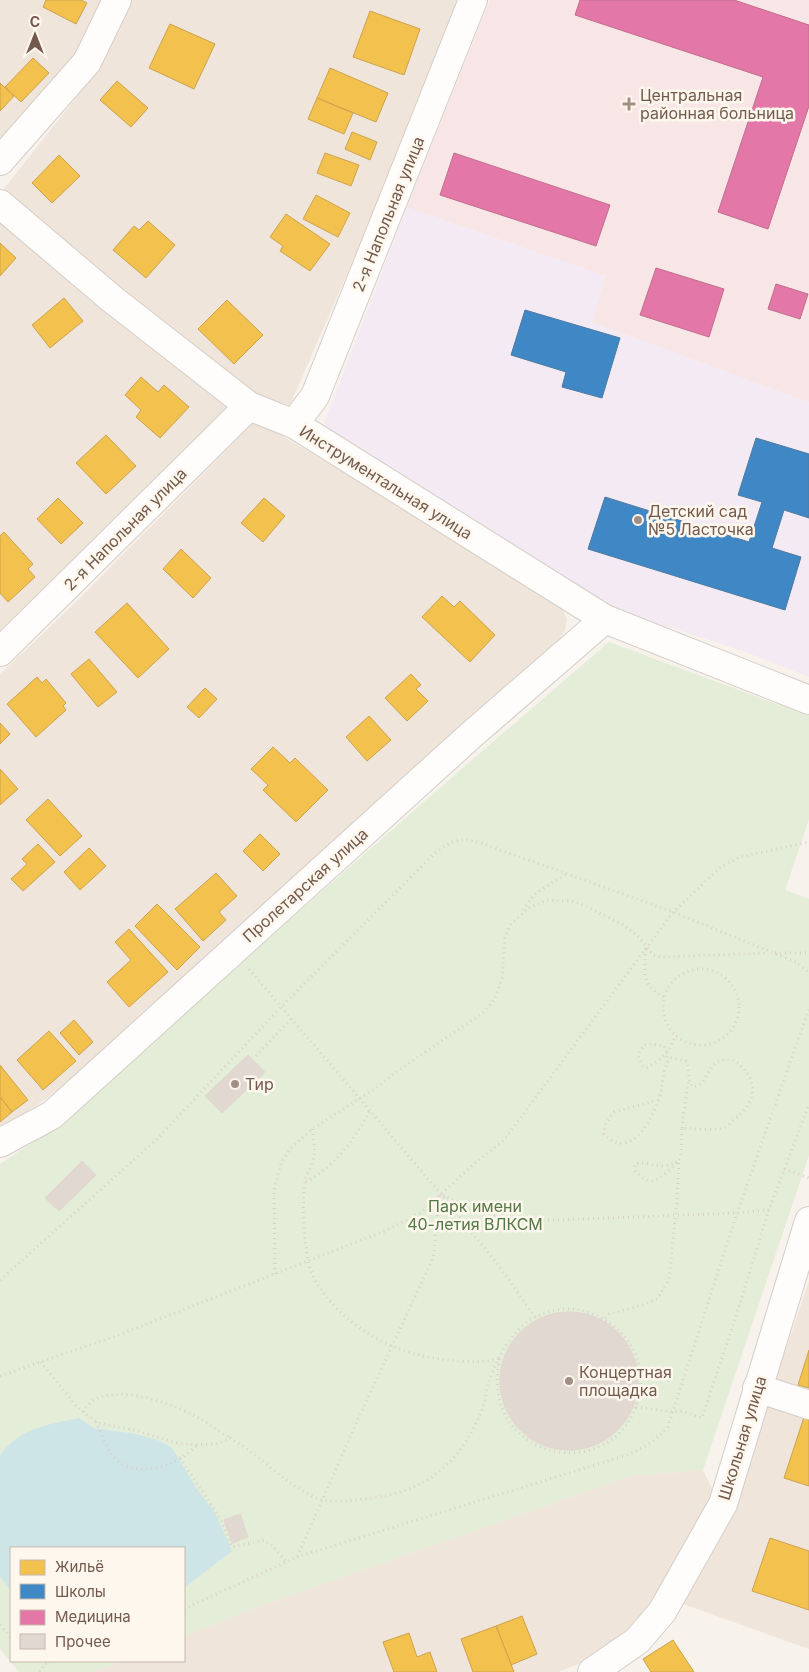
<svg xmlns="http://www.w3.org/2000/svg" width="809" height="1672" viewBox="0 0 809 1672" font-family="Inter,sans-serif">
  <style>
    .residential { fill: #f0e5da }
    .education { fill: #f3eaf3 }
    .medical { fill: #f8e5e5 }
    .green { fill: #e4edd7 }
    .water { fill: #cee5e7 }
    .homes { fill: #f2c14e; stroke: #cca24d }
    .schools { fill: #3f88c5; stroke: #4f7aa1 }
    .health { fill: #e377a8; stroke: #c26e8c }
    .building { fill: #e1d8d1; stroke: #e0d6ce }
    .lines { fill: none; stroke-linecap: round; stroke-linejoin: round }
    .minor-casing { stroke: #d4cec7; stroke-width: 30 }
    .path { stroke: #d8d0cb; stroke-width: 3; stroke-dasharray: 1 4; stroke-linecap: butt }
    .minor { stroke: #fefdfc; stroke-width: 28 }
    .poi-dot { fill: #a28f84; stroke: #fef7ee; stroke-width: 2 }
    .labels { text-anchor: middle; dominant-baseline: central; stroke-width: 5; stroke-linejoin: round; paint-order: stroke }
    .poi-label { font-size: 16px; fill: #745a4c; stroke: #fef7ee; text-anchor: start }
    .street-label { font-size: 16px; fill: #745a4c; stroke: #fef7ee }
    .park-label { font-size: 16px; fill: #557944; stroke: #fef7ee }
  </style>
  <rect width="100%" height="100%" fill="#f7f2ec"/>
  <!-- residential -->
  <g class="residential">
    <polygon points="0,0 104,0 77,56 0,144"/>
    <polygon points="130,0 460,0 381,196 290,405 251,395 3,190 97,71"/>
    <polygon points="0,220 239,406 0,641"/>
    <polygon points="256,420 536,588 561,607 567,619 565,630 558,641 379,800 69,1083 0,1130 0,674 76,602"/>
    <polygon points="809,1281 809,1649 683,1604 722,1537"/>
    <polygon points="703,1470 716,1497 654,1608 632,1632 591,1659 558,1672 92,1672 121,1661 184,1661 184,1636 263,1605 631,1476"/>
  </g>
  <!-- education -->
  <polygon class="education" points="407,207 606,276 592,322 809,402 809,677 746,652 614,609 321,432"/>
  <!-- medical -->
  <polygon class="medical" points="490,0 809,0 809,402 592,322 606,276 407,207"/>
  <!-- green -->
  <polygon class="green" points="609,642 809,716 809,819 785,890 809,899 809,1155 703,1470 631,1476 263,1605 184,1636 184,1548 11,1548 11,1661 121,1661 92,1672 19,1672 0,1649 0,1164 62,1123 109,1078 465,766"/>
  <!-- water -->
  <path class="water" d="M79,1418L94,1428L136,1434L160,1441L172,1448L197,1489L215,1513L232,1551L184,1588V1548H11V1590L0,1577V1455C21,1427 47,1425 79,1418Z"/>
  <!-- homes -->
  <g class="homes">
    <polygon points="46,0 81,0 87,3 76,24 43,7"/>
    <polygon points="370,11 420,29 404,75 353,57"/>
    <polygon points="170,24 215,44 194,89 149,68"/>
    <polygon points="33,58 49,73 21,102 5,87"/>
    <polygon points="330,68 388,93 376,122 317,98"/>
    <polygon points="117,81 148,108 131,127 100,100"/>
    <polygon points="0,83 14,96 0,111"/>
    <polygon points="317,98 353,113 344,134 308,119"/>
    <polygon points="352,132 377,142 370,160 345,149"/>
    <polygon points="325,153 359,165 351,186 317,173"/>
    <polygon points="59,155 80,176 52,203 32,183"/>
    <polygon points="316,195 350,213 338,237 303,219"/>
    <polygon points="286,214 330,244 310,271 280,251 283,246 270,237"/>
    <polygon points="148,221 175,245 146,278 113,250 134,226 139,230"/>
    <polygon points="0,243 16,258 0,276"/>
    <polygon points="64,298 83,321 50,348 32,325"/>
    <polygon points="227,300 263,335 234,364 198,329"/>
    <polygon points="141,377 158,392 164,385 189,407 160,438 136,417 141,410 125,395"/>
    <polygon points="106,435 136,466 106,494 76,463"/>
    <polygon points="58,498 83,523 61,544 37,519"/>
    <polygon points="264,498 285,516 263,542 241,523"/>
    <polygon points="4,532 33,564 28,569 35,577 8,602 0,593 0,536"/>
    <polygon points="181,549 211,578 193,598 163,569"/>
    <polygon points="442,596 454,607 460,601 495,635 470,662 422,617"/>
    <polygon points="127,603 169,649 138,678 95,632"/>
    <polygon points="89,659 117,692 98,707 71,674"/>
    <polygon points="411,674 421,685 416,689 428,701 407,721 385,698"/>
    <polygon points="37,677 42,683 46,679 66,703 63,706 66,710 36,737 7,704"/>
    <polygon points="205,688 217,699 199,718 187,707"/>
    <polygon points="369,716 391,740 367,761 346,737"/>
    <polygon points="0,723 10,734 0,744"/>
    <polygon points="273,747 290,763 295,758 328,790 296,822 263,790 268,785 251,769"/>
    <polygon points="0,769 18,789 0,805"/>
    <polygon points="48,799 82,836 60,856 26,820"/>
    <polygon points="260,834 280,854 263,871 243,851"/>
    <polygon points="38,844 55,862 23,891 11,879 27,864 22,859"/>
    <polygon points="89,848 106,866 80,890 64,872"/>
    <polygon points="216,873 237,896 219,912 226,920 203,941 175,909"/>
    <polygon points="157,904 200,947 177,970 135,926"/>
    <polygon points="129,929 168,972 129,1007 107,982 131,960 115,942"/>
    <polygon points="74,1020 93,1042 79,1055 60,1033"/>
    <polygon points="49,1031 76,1061 43,1090 17,1060"/>
    <polygon points="0,1065 28,1100 12,1112 0,1097"/>
    <polygon points="0,1097 12,1112 0,1122"/>
    <polygon points="809,1350 809,1388 798,1385"/>
    <polygon points="806,1411 809,1412 809,1486 784,1478"/>
    <polygon points="770,1538 809,1551 809,1610 752,1591"/>
    <polygon points="522,1616 537,1654 511,1665 496,1626"/>
    <polygon points="496,1626 514,1672 473,1672 461,1639"/>
    <polygon points="409,1633 417,1657 430,1652 437,1672 394,1672 383,1642"/>
    <polygon points="673,1640 694,1672 651,1672 643,1659"/>
  </g>
  <!-- schools -->
  <g class="schools">
    <polygon points="525,310 620,338 602,398 562,387 566,372 511,355"/>
    <polygon points="756,438 809,454 809,518 784,510 772,548 801,557 785,610 588,549 605,497 749,542 762,502 738,495"/>
  </g>
  <!-- health -->
  <g class="health">
    <polygon points="580,0 734,0 809,25 809,106 768,229 718,212 763,77 575,15"/>
    <polygon points="454,153 610,205 596,246 440,195"/>
    <polygon points="656,268 724,289 709,337 640,315"/>
    <polygon points="776,284 808,294 800,319 768,309"/>
  </g>
  <!-- building -->
  <g class="building">
    <polygon points="248,1055 265,1072 222,1113 205,1096"/>
    <polygon points="82,1161 96,1175 59,1211 45,1198"/>
    <circle cx="569" cy="1381" r="69"/>
    <polygon points="240,1514 248,1537 232,1543 224,1520"/>
  </g>
  <g class="lines">
    <!-- minor casing -->
    <g class="minor-casing">
      <g id="minor">
        <polyline points="0,161 87,62 117,0"/>
        <polyline points="0,204 112,299 249,406 294,424 605,619 809,700"/>
        <polyline points="294,424 315,396 473,0"/>
        <polyline points="0,652 249,406"/>
        <polyline points="0,1143 52,1115 470,736 605,619"/>
        <polyline points="757,1388 809,1405"/>
        <polyline points="592,1672 637,1641 662,1612 723,1504 809,1221"/>
      </g>
    </g>
    <!-- path -->
    <g class="path">
      <polyline points="523,910 535,894 566,874"/>
      <path d="M646,949C644,972 641,985 664,997"/>
      <polyline points="775,953 809,953"/>
      <circle cx="701" cy="1007" r="38"/>
      <polyline points="249,969 441,1194 499,1266 535,1317"/>
      <polyline points="256,1056 292,1018"/>
      <path d="M667,1062V1052L664,1046L651,1044L644,1045L638,1055L642,1065L646,1068C665,1058 667,1054 676,1035"/>
      <polyline points="682,1128 688,1082"/>
      <path d="M312,1129C314,1141 316,1151 312,1163C311,1168 307,1172 306,1177C301,1198 304,1239 308,1260C312,1280 325,1297 339,1311C374,1343 411,1358 458,1361C473,1362 486,1363 500,1358"/>
      <polyline points="784,1169 809,1178"/>
      <path d="M306,1182C336,1165 355,1139 370,1110"/>
      <polyline points="443,1195 472,1210 511,1220 528,1221 737,1213 769,1210"/>
      <polyline points="275,1274 274,1190 281,1164 290,1149 312,1129 376,1088 399,1070 484,1012 495,999 502,978 505,938 510,925 530,907 547,900 571,901 581,904 622,924 639,937 653,955 660,957 768,953"/>
      <path d="M0,1280L156,1140L282,1006L435,853C452,840 460,837 481,843L673,912L796,962L809,973"/>
      <path d="M605,1318L609,1314L643,1305L657,1299L669,1280L677,1201L679,1161C658,1172 652,1160 635,1164V1171C639,1175 646,1181 652,1181C659,1181 676,1165 679,1159C683,1150 681,1137 682,1128C691,1129 717,1131 725,1127C728,1126 731,1122 734,1120C758,1101 759,1081 736,1061C703,1053 713,1084 693,1087C686,1079 691,1070 686,1061L671,1058C662,1066 664,1079 661,1091C658,1107 642,1141 624,1143C615,1144 610,1140 604,1134L605,1125L614,1112L658,1100"/>
      <path d="M41,1362L76,1406L98,1423L138,1431L176,1443L196,1445L216,1444L230,1438C260,1455 284,1483 314,1497C332,1505 353,1500 371,1498C429,1492 465,1458 484,1404C486,1397 486,1390 488,1384C495,1362 510,1333 530,1320C582,1286 653,1336 639,1396C618,1489 476,1462 500,1358"/>
      <polyline points="0,1376 116,1336 387,1230 420,1213 473,1165 504,1140 673,912 721,867 740,857 809,842"/>
      <polyline points="636,1407 672,1412 682,1411 702,1418 733,1325 769,1210 809,1104"/>
      <path d="M83,1412C100,1378 167,1401 193,1415C206,1422 218,1430 230,1438"/>
      <path d="M96,1422C101,1433 106,1447 113,1456C128,1475 159,1470 177,1460C184,1457 190,1451 196,1446"/>
      <polyline points="180,1458 220,1518 232,1547 264,1540 274,1547 286,1562"/>
      <path d="M297,1557L624,1456C642,1449 655,1442 668,1427L737,1213L809,1009"/>
      <polyline points="184,1609 297,1557 359,1417 433,1258 440,1194"/>
      <polyline points="0,1625 11,1638"/>
      <polyline points="40,1672 45,1664 53,1661"/>
    </g>
    <!-- minor -->
    <use href="#minor" class="minor"/>
  </g>
  <!-- markers -->
  <g class="poi-dot">
    <path d="M626.5 96.5h5v5h5v5h-5v5h-5v-5h-5v-5h5z"/>
    <circle cx="638" cy="520" r="5"/>
    <circle cx="235" cy="1084" r="5"/>
    <circle cx="569" cy="1381" r="5"/>
  </g>
  <g class="labels">
    <!-- poi labels -->
    <g class="poi-label">
      <text x="640" y="95">Центральная<tspan x="640" dy="18">районная больница</tspan></text>
      <text x="648" y="511">Детский сад<tspan x="648" dy="18">№5 Ласточка</tspan></text>
      <text x="245" y="1084">Тир</text>
      <text x="579" y="1372">Концертная<tspan x="579" dy="18">площадка</tspan></text>
    </g>
    <!-- street labels -->
    <g class="street-label">
      <text transform="translate(388 214) rotate(-68)">2-я Напольная улица</text>
      <text transform="translate(386 482) rotate(32)">Инструментальная улица</text>
      <text transform="translate(125 529) rotate(-45)">2-я Напольная улица</text>
      <text transform="translate(305 885) rotate(-42)">Пролетарская улица</text>
      <text transform="translate(742 1438) rotate(-73)">Школьная улица</text>
    </g>
    <!-- park labels -->
    <g class="park-label">
      <text x="475" y="1206">Парк имени<tspan x="475" dy="18">40-летия ВЛКСМ</tspan></text>
    </g>
  </g>
  <!-- legend -->
  <rect x="10" y="1547" width="175" height="115" fill="#fef7ee" stroke="#c7b8ad"/>
  <rect x="20" y="1560" width="25" height="15" fill="#f2c14e" stroke="#c7b8ad"/>
  <text x="55" y="1572" font-size="15" fill="#745a4c">Жильё</text>
  <rect x="20" y="1584" width="25" height="15" fill="#3f88c5" stroke="#c7b8ad"/>
  <text x="55" y="1597" font-size="15" fill="#745a4c">Школы</text>
  <rect x="20" y="1610" width="25" height="15" fill="#e377a8" stroke="#c7b8ad"/>
  <text x="55" y="1622" font-size="15" fill="#745a4c">Медицина</text>
  <rect x="20" y="1634" width="25" height="15" fill="#e1d8d1" stroke="#c7b8ad"/>
  <text x="55" y="1647" font-size="15" fill="#745a4c">Прочее</text>
  <!-- north arrow -->
  <g transform="translate(35 35)" stroke="#fef7ee" stroke-width="4" paint-order="stroke">
  <path d="M0-4L9 19L0 12L-9 19Z" fill="#745a4c"/>
  <text y="-8" font-size="14" font-weight="bold" text-anchor="middle" fill="#745a4c">С</text>
  </g>
</svg>
